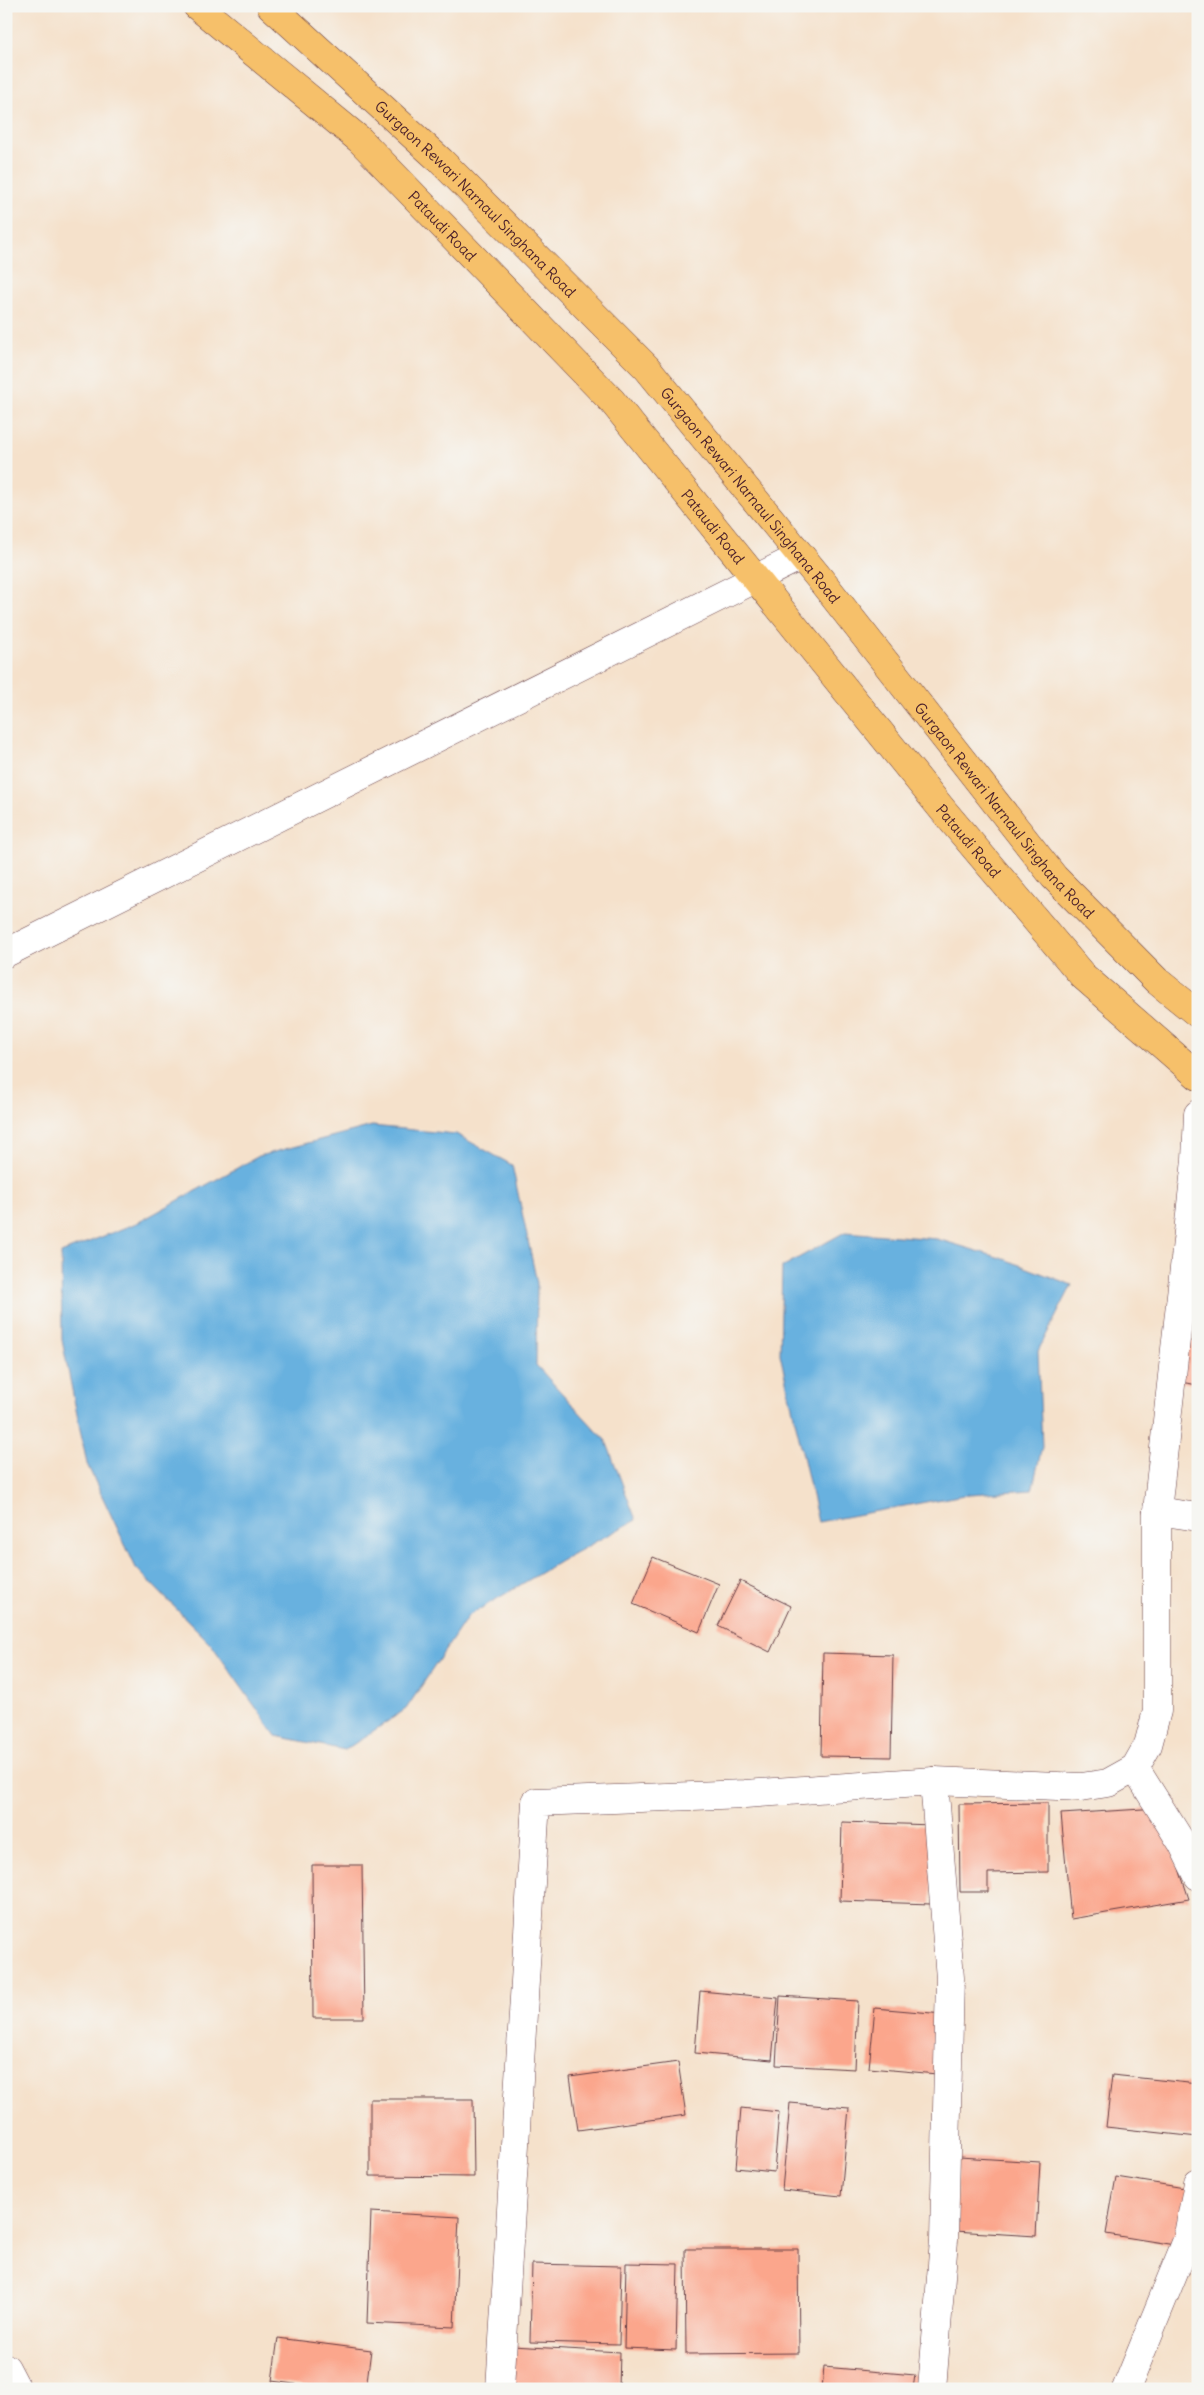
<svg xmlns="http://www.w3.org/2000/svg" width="1204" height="2395" viewBox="0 0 1204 2395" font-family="Delius,sans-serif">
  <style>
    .water { fill: #67b1df; stroke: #586885 }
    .building { fill: #fba68c }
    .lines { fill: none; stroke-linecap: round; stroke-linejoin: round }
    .minor-casing { stroke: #643c43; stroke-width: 29 }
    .major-casing { stroke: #643c43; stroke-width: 29 }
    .minor { stroke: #fff; stroke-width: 28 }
    .major { stroke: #f6c06b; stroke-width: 28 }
    .labels { text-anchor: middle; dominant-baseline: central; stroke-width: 5; stroke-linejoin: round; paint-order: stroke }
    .street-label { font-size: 15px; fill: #4a1f2b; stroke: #f6f6f2 }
  </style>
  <rect width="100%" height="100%" fill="#f6f6f2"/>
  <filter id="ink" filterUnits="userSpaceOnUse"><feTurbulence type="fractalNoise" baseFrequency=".02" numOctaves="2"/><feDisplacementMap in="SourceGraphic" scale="10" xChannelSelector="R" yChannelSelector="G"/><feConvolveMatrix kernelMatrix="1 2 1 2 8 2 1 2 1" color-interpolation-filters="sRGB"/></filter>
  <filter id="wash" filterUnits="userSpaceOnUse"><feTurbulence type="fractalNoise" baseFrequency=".0096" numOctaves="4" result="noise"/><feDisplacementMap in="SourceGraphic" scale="20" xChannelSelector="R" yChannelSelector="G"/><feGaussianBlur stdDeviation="1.12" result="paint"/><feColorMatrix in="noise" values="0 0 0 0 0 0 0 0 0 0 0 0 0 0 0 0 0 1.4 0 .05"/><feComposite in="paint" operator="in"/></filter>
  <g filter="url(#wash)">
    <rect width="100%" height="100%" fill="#f5e1cb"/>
    <!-- water -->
    <g class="water">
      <polygon points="372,1126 456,1134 512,1165 537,1283 536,1365 606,1441 636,1520 569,1556 468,1616 406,1709 345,1750 276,1736 211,1644 136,1568 87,1464 62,1340 61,1253 139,1222 259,1156"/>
      <polygon points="845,1232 937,1239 1004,1259 1072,1285 1038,1351 1042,1447 1032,1490 969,1494 818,1522 780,1354 782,1267"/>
    </g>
    <g id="blocks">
      <!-- building -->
      <g class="building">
        <polygon points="1182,1340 1198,1342 1198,1385 1174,1381"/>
        <polygon points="653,1557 719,1584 699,1632 633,1604"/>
        <polygon points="740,1581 791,1606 770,1652 718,1626"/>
        <polygon points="823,1653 893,1655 891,1757 821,1756"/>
        <polygon points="1048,1803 1048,1872 988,1873 988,1892 960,1892 959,1804"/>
        <polygon points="1159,1808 1189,1899 1071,1919 1061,1814"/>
        <polygon points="842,1822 933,1825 931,1904 840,1901"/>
        <polygon points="312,1865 362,1865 364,2018 313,2018"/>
        <polygon points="700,1991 778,1998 772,2060 695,2053"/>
        <polygon points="780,1996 858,2001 855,2069 776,2065"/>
        <polygon points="875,2008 943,2014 937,2074 869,2068"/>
        <polygon points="678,2062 686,2115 578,2130 570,2077"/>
        <polygon points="1112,2075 1198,2084 1198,2137 1106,2127"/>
        <polygon points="370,2099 473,2099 474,2177 370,2176"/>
        <polygon points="790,2103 849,2108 841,2196 782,2190"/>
        <polygon points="741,2108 779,2112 774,2172 736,2168"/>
        <polygon points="959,2157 1040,2162 1036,2236 954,2231"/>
        <polygon points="1116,2177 1191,2189 1181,2246 1106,2234"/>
        <polygon points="371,2212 459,2217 454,2327 367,2323"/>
        <polygon points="685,2249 798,2249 799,2353 686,2354"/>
        <polygon points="626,2263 678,2264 676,2350 624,2348"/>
        <polygon points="532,2264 621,2266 619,2344 530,2342"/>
        <polygon points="278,2338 371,2350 366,2389 330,2389 272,2381"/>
        <polygon points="512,2346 620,2352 619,2389 510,2389"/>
        <polygon points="824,2367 915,2375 913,2389 822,2389"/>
      </g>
    </g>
  </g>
  <g filter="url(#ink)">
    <use href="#blocks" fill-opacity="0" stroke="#643c43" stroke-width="1"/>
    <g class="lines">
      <!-- minor casing -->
      <g class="minor-casing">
        <g id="minor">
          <polyline points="6,953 801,556"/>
          <polyline points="1157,1511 1198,1517"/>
          <polyline points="1135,1768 1182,1843 1198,1876"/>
          <polyline points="6,2368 17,2389"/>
          <polyline points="500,2389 536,1802 745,1794 934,1781 1081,1787 1108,1783 1135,1768 1148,1745 1157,1711 1157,1511 1196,1160 1198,1114"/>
          <polyline points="932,2389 944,2240 950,1978 934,1781"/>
          <polyline points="1126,2389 1187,2240 1198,2183"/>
        </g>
      </g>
      <!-- major casing -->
      <g class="major-casing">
        <g id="major">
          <path id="s1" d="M197,6L360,140L612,401L942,809L1083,976L1198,1076"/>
          <path id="s2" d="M271,6L441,161L647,368L820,579L1054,877L1157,981L1198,1014"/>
        </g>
      </g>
      <!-- minor -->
      <use href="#minor" class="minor"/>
      <!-- major -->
      <use href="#major" class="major"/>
    </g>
  </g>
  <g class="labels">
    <!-- street labels -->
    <g class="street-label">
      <text stroke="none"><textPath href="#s2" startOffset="281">Gurgaon Rewari Narnaul Singhana Road</textPath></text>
      <text stroke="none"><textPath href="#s1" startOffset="330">Pataudi Road</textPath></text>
      <text stroke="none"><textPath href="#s2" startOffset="686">Gurgaon Rewari Narnaul Singhana Road</textPath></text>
      <text stroke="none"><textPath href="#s1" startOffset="735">Pataudi Road</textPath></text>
      <text stroke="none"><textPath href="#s2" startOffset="1091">Gurgaon Rewari Narnaul Singhana Road</textPath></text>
      <text stroke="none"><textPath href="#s1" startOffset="1140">Pataudi Road</textPath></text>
    </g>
  </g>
  <!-- margin -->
  <rect width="1204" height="2395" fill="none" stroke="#f6f6f2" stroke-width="25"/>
</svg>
